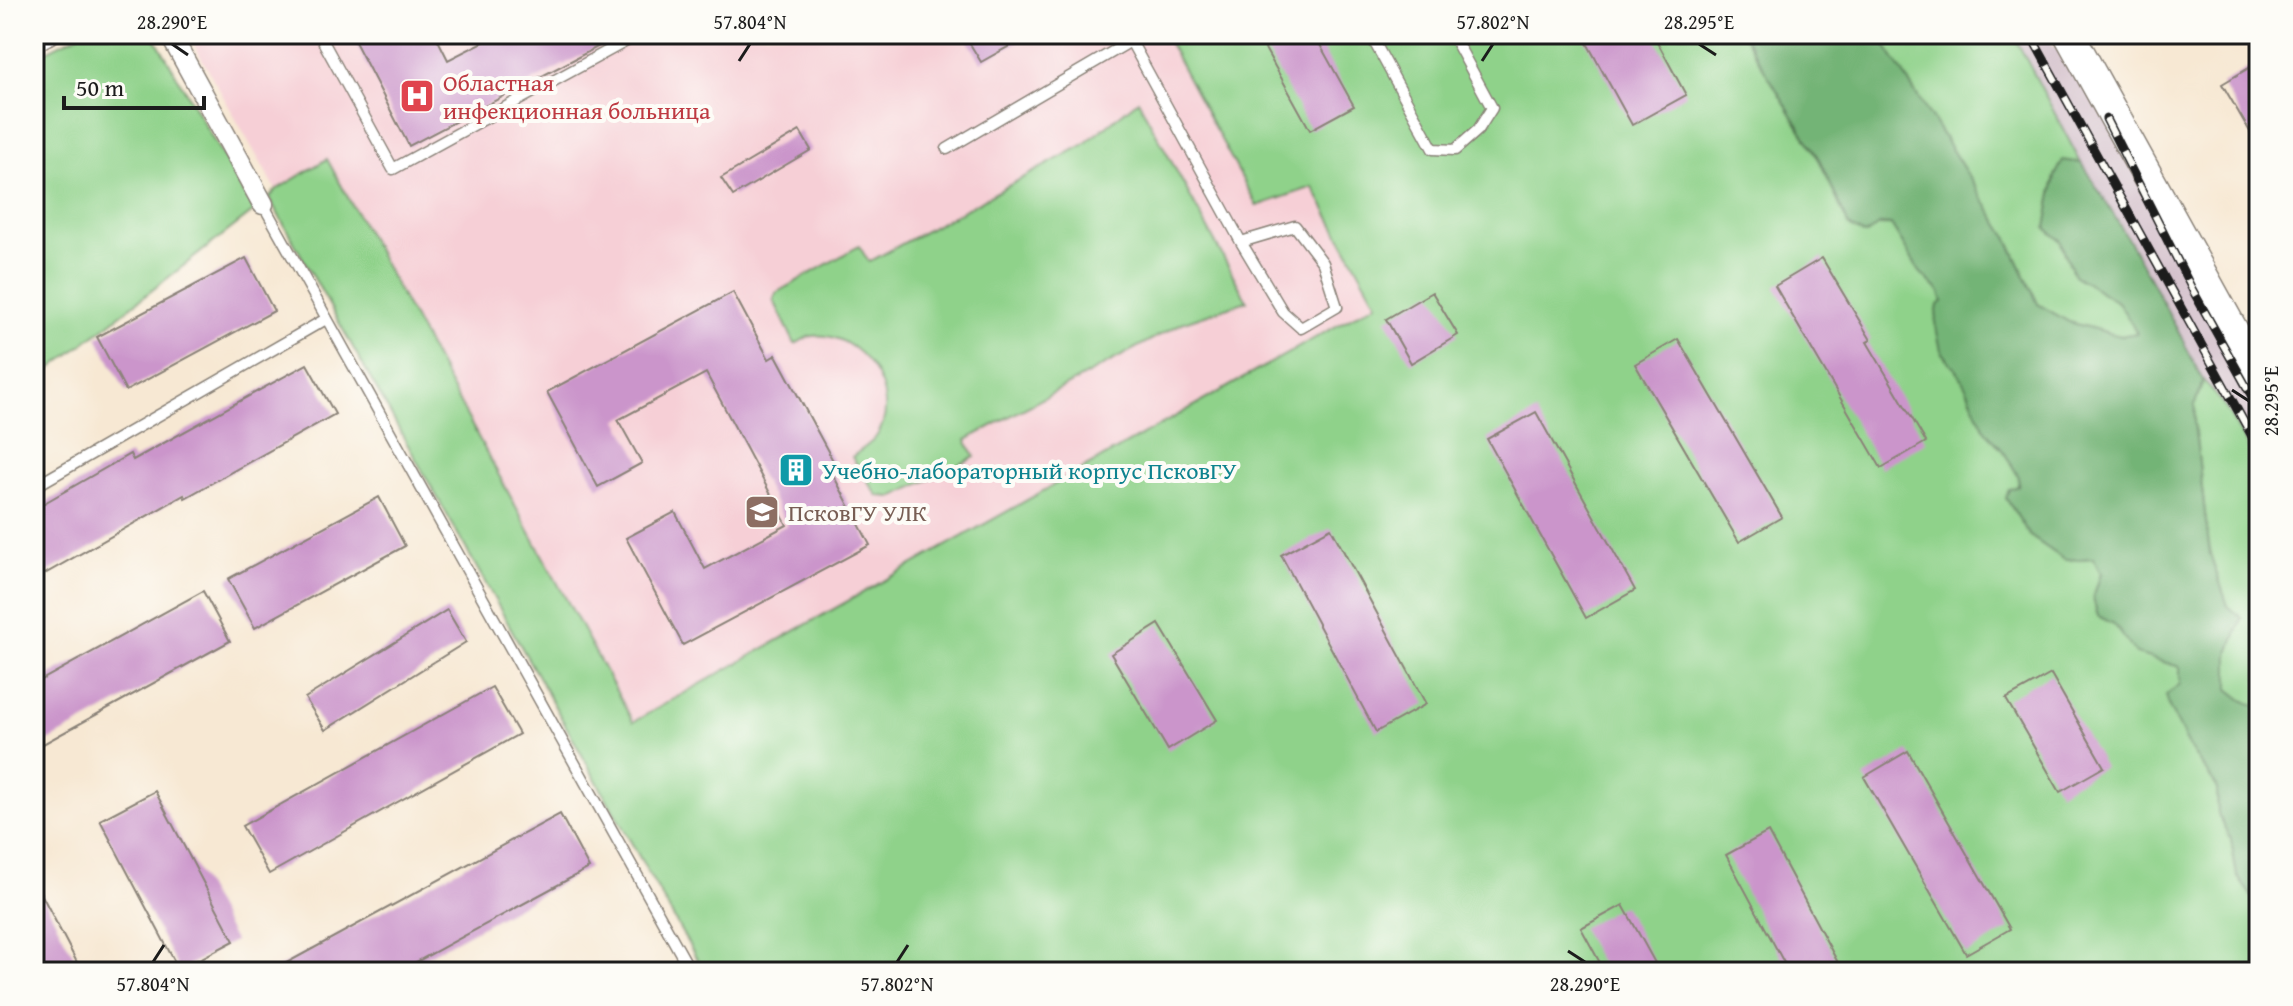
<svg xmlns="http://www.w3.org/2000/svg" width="2293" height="1006" viewBox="0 0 2293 1006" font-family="'Gentium Book Plus',serif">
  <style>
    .built { fill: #f6cfd6 }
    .industrial { fill: #d1bdc9 }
    .green { fill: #8fd28a; stroke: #567753; stroke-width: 2 }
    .forest { fill: #73b476; stroke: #486849; stroke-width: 2 }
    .building { fill: #cb95cb }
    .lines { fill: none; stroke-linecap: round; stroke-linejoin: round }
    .lane-casing { stroke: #8a8278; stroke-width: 13 }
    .street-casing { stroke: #8a8278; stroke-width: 23 }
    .secondary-casing { stroke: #8a8278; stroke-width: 33 }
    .lane { stroke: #fff; stroke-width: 10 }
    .street { stroke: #fff; stroke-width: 20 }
    .secondary { stroke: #fff; stroke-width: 30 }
    .rail-casing { stroke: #1c1c1c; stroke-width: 9 }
    .rail { stroke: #fdfcf7; stroke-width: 6; stroke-dasharray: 18; stroke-linecap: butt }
    .ticks { fill: none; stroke: #1c1c1c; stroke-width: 3 }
    .labels { text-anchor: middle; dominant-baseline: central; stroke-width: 8; stroke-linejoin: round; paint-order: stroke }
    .health-label { font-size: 24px; fill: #be3a42; stroke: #fdfcf7; text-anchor: start }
    .culture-label { font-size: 24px; fill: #0d838f; stroke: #fdfcf7; text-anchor: start }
    .education-label { font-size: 24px; fill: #785e54; stroke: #fdfcf7; text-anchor: start }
    .neatline { fill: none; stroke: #1c1c1c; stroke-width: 3 }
    .ticks-label { font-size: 20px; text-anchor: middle; fill: #1c1c1c }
  </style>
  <rect width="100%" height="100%" fill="#fdfcf7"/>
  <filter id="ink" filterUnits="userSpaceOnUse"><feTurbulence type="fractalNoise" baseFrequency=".0125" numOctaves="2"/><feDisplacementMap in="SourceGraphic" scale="16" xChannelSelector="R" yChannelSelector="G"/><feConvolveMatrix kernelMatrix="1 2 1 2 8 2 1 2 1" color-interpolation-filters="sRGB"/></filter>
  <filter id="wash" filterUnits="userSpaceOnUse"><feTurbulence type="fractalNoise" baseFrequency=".006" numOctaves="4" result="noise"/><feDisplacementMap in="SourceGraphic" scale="32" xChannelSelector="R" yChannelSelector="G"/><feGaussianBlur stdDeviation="1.8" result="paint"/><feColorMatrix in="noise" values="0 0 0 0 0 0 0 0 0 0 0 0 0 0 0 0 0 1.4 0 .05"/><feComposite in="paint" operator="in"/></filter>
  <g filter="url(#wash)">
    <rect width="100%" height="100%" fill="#f7e8d3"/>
    <!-- built -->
    <polygon class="built" points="188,34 1164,34 1257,206 1313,187 1377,302 633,722 327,159 276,190"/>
    <!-- industrial -->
    <polygon class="industrial" points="2013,34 2045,34 2053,47 2064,40 2259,391 2259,466 2226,409 2203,380 2177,328 2110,207 2081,163"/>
    <!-- green -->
    <g class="green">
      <polygon points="80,34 153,34 254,211 34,382 34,57"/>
      <polygon points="1164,34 1743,34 1820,161 1849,226 1891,225 1920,272 1940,292 1943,302 1941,350 1963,380 1985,430 2004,452 2019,477 2018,486 2006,498 2030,536 2065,560 2093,558 2101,573 2093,598 2098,616 2114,624 2137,654 2180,667 2180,685 2191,750 2217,787 2218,814 2231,839 2237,876 2259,906 2257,945 2259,972 704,972 269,198 276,190 327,159 633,722 1377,303 1313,187 1257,206"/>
      <polygon points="1878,34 2013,34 2081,163 2063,161 2055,176 2046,228 2060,240 2074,275 2119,303 2138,333 2120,336 2069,322 2038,304 2006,235"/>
      <path d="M1138,100L1247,301L1184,322L966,440L975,457L893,497L878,496L852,457C859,451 871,444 876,437C905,396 860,329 812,336C806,337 800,342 795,344L774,301L776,293L859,246L869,262L1083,145Z"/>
      <polygon points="2203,380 2226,409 2259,466 2259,708 2243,700 2229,689 2229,653 2242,618 2228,606 2210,554 2194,423 2195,404"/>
    </g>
    <!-- forest -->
    <path class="forest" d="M1743,34H1878L2006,235L2038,304L2069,322L2120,336L2137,333L2119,303L2074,275L2060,240L2046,228L2055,176L2063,160L2081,163C2127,232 2166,306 2203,380L2195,404L2194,423L2210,554L2228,606L2242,618L2229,653V689L2243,700L2259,708V906L2237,876L2231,839L2218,814L2217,787L2191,750L2170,709L2166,695L2180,684V667L2136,654L2114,624L2098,616L2093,598L2101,573L2093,558L2065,560L2030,536L2006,498L2009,489L2018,486L2019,477L2004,452L1985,430L1963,380L1941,350L1935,323L1938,305L1943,302L1940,292L1920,272L1891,225L1881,224L1865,235L1849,226L1820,161Z"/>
    <g id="blocks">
      <!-- building -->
      <g class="building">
        <polygon points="351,34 435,34 448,60 499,34 622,34 409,146"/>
        <polygon points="964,34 1031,34 981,62"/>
        <polygon points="1257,34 1314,34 1354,106 1310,130"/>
        <polygon points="1582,34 1653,34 1686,95 1632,125"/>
        <polygon points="2259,62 2259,147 2222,84"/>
        <polygon points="800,131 811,150 733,196 721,178"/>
        <polygon points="246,258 274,311 126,391 97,337"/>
        <polygon points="1822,258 1871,340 1867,342 1926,442 1881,468 1775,286"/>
        <polygon points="733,292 769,359 776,355 837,468 831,471 870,545 683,645 626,538 675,512 705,569 787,525 706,373 618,420 642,463 598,487 547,392"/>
        <polygon points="1432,292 1458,335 1411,363 1386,319"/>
        <polygon points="1678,339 1782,517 1739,542 1635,364"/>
        <polygon points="307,364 335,414 185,498 184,495 34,580 34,509 130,454 133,460"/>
        <polygon points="1536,412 1635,590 1586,618 1487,439"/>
        <polygon points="379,497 405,546 255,628 228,579"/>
        <polygon points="1331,528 1426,704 1376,732 1281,555"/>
        <polygon points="203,591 230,641 34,749 34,684"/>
        <polygon points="447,610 466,642 325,730 305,698"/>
        <polygon points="1159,624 1217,720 1168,750 1111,654"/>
        <polygon points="2051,674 2104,767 2060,792 2006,699"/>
        <polygon points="492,687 519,734 269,874 242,826"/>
        <polygon points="1908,751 2010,929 1966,954 1864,777"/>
        <polygon points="155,791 234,941 179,970 100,820"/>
        <polygon points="560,814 589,868 398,972 270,972"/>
        <polygon points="1768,832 1843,972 1789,972 1726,855"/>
        <polygon points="34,880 82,972 34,972"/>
        <polygon points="1623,905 1660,972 1605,972 1581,928"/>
      </g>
    </g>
  </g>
  <g filter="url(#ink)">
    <use href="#blocks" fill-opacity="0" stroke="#8a8278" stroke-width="2"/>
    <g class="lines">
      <!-- lane casing -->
      <g class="lane-casing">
        <g id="lane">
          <polyline points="319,34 393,169 639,34"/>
          <polyline points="1127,34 1241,242 1283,312 1301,328 1337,307 1323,263 1295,226 1241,242"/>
          <polyline points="1370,34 1433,149 1455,150 1478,130 1492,108 1452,34"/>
          <polyline points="34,47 59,34"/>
          <polyline points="947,149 1131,41"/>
          <polyline points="263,204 691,972"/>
          <polyline points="34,487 326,319"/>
        </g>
      </g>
      <!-- street casing -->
      <g class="street-casing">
        <polyline id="street" points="170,34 263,204"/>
      </g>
      <!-- secondary casing -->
      <g class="secondary-casing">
        <polyline id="secondary" points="2069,34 2259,378"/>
      </g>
      <!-- lane -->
      <use href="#lane" class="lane"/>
      <!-- street -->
      <use href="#street" class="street"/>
      <!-- secondary -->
      <use href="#secondary" class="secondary"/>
      <!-- rail casing -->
      <g class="rail-casing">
        <g id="rail">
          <polyline points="2030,34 2259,449"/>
          <polyline points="2106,119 2192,289 2259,409"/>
        </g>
      </g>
      <!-- rail -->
      <use href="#rail" class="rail"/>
    </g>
  </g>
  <!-- ticks -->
  <path class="ticks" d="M172,44L188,55M1699,44L1716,55M739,61L750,44M1482,61L1493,44M2232,390L2249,401M1568,951L1585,962M153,962L164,945M897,962L908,945"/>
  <!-- icons -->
  <defs>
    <g id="hospital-square" transform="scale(1.8)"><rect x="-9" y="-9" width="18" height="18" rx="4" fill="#e0444e" stroke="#fdfcf7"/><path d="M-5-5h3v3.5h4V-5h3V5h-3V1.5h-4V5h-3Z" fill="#fff"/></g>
    <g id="building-square" transform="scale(1.8)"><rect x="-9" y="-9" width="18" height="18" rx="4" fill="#0f9aa8" stroke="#fdfcf7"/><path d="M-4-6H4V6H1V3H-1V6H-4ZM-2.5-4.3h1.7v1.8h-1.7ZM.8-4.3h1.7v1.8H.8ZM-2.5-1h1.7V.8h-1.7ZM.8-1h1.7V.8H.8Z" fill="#fff"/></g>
    <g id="university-square" transform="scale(1.8)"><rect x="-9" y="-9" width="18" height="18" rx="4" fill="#8d6e63" stroke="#fdfcf7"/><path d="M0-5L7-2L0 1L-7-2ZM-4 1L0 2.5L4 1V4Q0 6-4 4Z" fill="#fff"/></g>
  </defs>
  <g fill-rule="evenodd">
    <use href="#hospital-square" x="417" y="96"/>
    <use href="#building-square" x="796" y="470"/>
    <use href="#university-square" x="762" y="512"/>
  </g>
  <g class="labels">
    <!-- health labels -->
    <g class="health-label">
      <text x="443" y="82">Областная<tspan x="443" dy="28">инфекционная больница</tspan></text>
    </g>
    <!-- culture labels -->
    <g class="culture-label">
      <text x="822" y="470">Учебно-лабораторный корпус ПсковГУ</text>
    </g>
    <!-- education labels -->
    <g class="education-label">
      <text x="788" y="512">ПсковГУ УЛК</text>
    </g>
  </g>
  <!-- margin -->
  <rect width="2293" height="1006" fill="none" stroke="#fdfcf7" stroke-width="88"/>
  <!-- scale -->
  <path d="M64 96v12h140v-12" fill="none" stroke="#1c1c1c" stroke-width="4"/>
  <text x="76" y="96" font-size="24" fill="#1c1c1c" stroke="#fdfcf7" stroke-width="6" paint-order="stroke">50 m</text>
  <rect x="44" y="44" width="2205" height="918" class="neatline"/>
  <g class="ticks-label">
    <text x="172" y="29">28.290°E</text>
    <text x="750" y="29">57.804°N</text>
    <text x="1493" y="29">57.802°N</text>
    <text x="1699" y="29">28.295°E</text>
    <text transform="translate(2271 401) rotate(-90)" y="7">28.295°E</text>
    <text x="153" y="991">57.804°N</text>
    <text x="897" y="991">57.802°N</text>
    <text x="1585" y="991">28.290°E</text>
  </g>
</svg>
